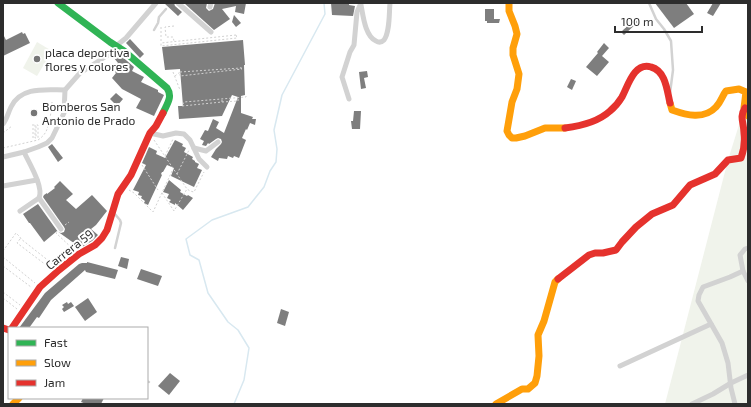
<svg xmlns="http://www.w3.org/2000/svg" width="751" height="407" viewBox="0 0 751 407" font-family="'Exo 2',sans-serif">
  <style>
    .green { fill: #f0f3eb }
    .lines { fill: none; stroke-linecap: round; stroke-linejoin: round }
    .stream { stroke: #d8e8f0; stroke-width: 1.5 }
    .building { fill: #7e7e7e }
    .path { stroke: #d2d2d2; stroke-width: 1; stroke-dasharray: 2 2; stroke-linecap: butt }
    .lane { stroke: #d2d2d2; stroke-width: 2.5 }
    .street { stroke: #d2d2d2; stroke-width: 5 }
    .fast { stroke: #30b455; stroke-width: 7 }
    .slow { stroke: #ff9f0a; stroke-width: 7 }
    .jam { stroke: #e5322d; stroke-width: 7 }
    .poi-dot { fill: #767676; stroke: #fff; stroke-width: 1.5 }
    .labels { text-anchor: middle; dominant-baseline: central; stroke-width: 4; stroke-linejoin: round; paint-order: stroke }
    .poi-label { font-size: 12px; fill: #2d2d2d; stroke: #fff; text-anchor: start }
    .street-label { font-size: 12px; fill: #2d2d2d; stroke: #fff }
  </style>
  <rect width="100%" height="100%" fill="#fff"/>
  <!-- green -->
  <g class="green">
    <polygon points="37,42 52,51 37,76 23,68"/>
    <polygon points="748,87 748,404 665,404 728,160 743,112"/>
  </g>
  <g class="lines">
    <!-- stream -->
    <polyline class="stream" points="234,404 244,380 249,348 238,330 228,322 208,293 199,260 190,255 186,239 212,220 248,207 264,187 270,171 276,162 277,149 274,130 282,95 325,14 324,3"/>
  </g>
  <!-- building -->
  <g class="building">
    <polygon points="164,3 174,3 175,6 182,12 178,16"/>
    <polygon points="184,3 207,3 206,8 209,11 213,9 215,3 246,3 244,14 235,12 236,6 222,9 230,19 214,30"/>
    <polygon points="331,3 344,3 344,4 349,4 349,5 355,6 353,16 332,15"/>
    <polygon points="655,3 686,3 694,14 674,28"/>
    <polygon points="713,3 721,3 713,16 707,13"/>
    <polygon points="485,9 494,9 494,19 500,19 499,23 487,23 487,21 485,21"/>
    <polygon points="234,15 241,23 236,27 232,22"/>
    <polygon points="635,19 638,22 624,35 621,32"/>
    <polygon points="22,32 23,34 25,33 30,43 3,56 3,34 6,40"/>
    <polygon points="130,39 144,54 140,58 126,43"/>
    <polygon points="243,40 245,65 244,65 245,95 241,96 241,113 253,117 252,119 256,119 255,125 250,123 247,130 246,129 242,138 246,140 239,158 234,156 233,158 228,156 227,159 219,158 218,161 211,157 216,149 221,144 222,142 221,139 218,138 216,139 209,144 208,143 206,146 202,145 204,141 200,139 205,130 208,131 213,119 219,122 216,128 224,133 238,97 232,95 222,116 179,119 178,106 183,106 180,69 165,70 162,47"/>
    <polygon points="604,43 609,48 602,56 609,62 597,76 586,67 598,53 597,52"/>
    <polygon points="119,54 134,67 132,71 144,77 141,82 158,90 158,92 164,95 154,116 136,108 141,99 122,89 112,78 116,73 112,69 118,63 114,58"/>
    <polygon points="367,71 368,77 364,78 366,88 361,89 359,72"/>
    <polygon points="571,79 576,81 572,90 567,87"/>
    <polygon points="116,93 123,99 117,106 110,99"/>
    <polygon points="354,111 361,111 360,129 352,129 351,121 353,121"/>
    <polygon points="175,140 183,144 182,146 186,148 184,152 193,157 192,159 195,161 195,162 199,164 197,168 202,170 194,187 171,176 174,168 167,165 163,172 162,172 161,174 162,175 148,205 144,203 145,201 141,198 142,196 138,195 139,192 133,190 146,165 142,163 146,154 149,147 157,151 156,154 165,158"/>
    <polygon points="52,144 63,158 58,162 48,147"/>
    <polygon points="169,180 181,190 180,192 187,196 188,195 193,198 183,210 175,203 175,205 169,202 171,200 167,198 169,194 163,192"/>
    <polygon points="60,181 73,194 66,200 76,209 92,195 107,211 96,225 91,229 98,235 92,241 82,247 78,246 57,231 44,242 30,223 29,223 23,214 38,204 58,232 61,233 64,232 65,229 64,227 43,197 44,195 47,193 47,194 55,188 54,187"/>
    <polygon points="121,257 129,259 127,269 118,266"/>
    <polygon points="87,262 118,270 115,279 86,272 85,270 51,300 39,318 37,317 29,328 19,328 45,293 79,264 82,263 87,263"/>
    <polygon points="141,269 162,276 158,286 137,279"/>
    <polygon points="88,298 97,312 85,321 75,307"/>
    <polygon points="67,302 68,304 71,302 74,306 64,312 62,309 64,307 62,305"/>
    <polygon points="281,309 289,312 285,326 277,323"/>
    <polygon points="170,373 180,381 169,395 158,386"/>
    <polygon points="83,398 104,398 101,404 86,404 81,402"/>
  </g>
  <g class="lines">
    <!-- path -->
    <g class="path">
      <polyline points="174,26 165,27 166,37 173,37 174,41"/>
      <polyline points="161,27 161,42"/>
      <polygon points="236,35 237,38 161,46 161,43"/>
      <polyline points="173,72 180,90"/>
      <polyline points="180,72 241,68 241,66"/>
      <polyline points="175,76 180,72 180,76 242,69 241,68"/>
      <polyline points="222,100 222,102 182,106 184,102 246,97 246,96"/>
      <polyline points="222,102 238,101 238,99"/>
      <polyline points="3,133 12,126"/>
      <polyline points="33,138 33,124 35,125 35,138 36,138 36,125 38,125 38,138"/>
      <polyline points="154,140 187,189 190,191 194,192 204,172"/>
      <path d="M3,148L38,140C48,133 47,128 50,118C51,112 52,108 52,102"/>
      <polyline points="165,156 173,139"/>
      <polyline points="142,165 158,190"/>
      <polyline points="177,174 189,150"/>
      <polyline points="129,190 134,193 153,212 173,169"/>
      <polyline points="162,193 174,211 187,189"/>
      <polyline points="65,225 69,222"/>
      <polyline points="57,233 56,233 74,250"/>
      <polyline points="20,239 17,243 50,268"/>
      <polyline points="3,251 16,233 20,237 21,239 54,265"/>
      <polyline points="3,257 35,283"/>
      <polyline points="3,266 31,287"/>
      <polyline points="3,292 20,305"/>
      <polyline points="3,298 17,309"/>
    </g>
    <!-- lane -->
    <g class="lane">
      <polyline points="649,3 656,19 664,29 671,41 673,70 670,93"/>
      <polyline points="154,30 158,23 159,17 166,9"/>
      <polyline points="114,213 120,220 121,223 115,248"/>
      <polyline points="147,381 149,382"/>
    </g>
    <!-- street -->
    <g class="street">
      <polyline points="178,3 211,32"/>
      <path d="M361,5C363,15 365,36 376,41C379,43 382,42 384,40C390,32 389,13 390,3"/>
      <polyline points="210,7 211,3"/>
      <polyline points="349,99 342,77 350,52 354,45 357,12 361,3"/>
      <path d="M3,124C7,119 8,113 11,107C21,86 46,90 65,90"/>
      <polyline points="150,133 163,136 176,133 184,134 190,140 199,159 207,167"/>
      <polyline points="194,148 206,151 218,142"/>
      <path d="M24,152C29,163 44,187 39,198L61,229"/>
      <polyline points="3,157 24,152 38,147 47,143 52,138 64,113 65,90 80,73 108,55 116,46 126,38 156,3"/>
      <polyline points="3,186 37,180"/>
      <polyline points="20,211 39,198"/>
      <polyline points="748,248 745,249 740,255 743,271 748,281"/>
      <polyline points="620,366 711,324"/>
      <polyline points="692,404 713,394 731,383 748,375"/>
      <polyline points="735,404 731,388 728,363 722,343 698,301 699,295 703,287 730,277 743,271"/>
    </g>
    <!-- fast -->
    <path class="fast" d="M58,3L110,42L124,51L167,88C173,97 167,104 163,113"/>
    <!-- slow -->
    <g class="slow">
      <polyline points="509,3 509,11 515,26 517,34 513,48 513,55 519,74 517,89 512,102 507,131 509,135 512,138 516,138 525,136 545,128 565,128"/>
      <path d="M670,103L672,110C686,115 704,120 716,107C721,102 722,96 726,91L739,89L746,92L744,108L748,116"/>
      <polyline points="13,404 19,398"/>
      <polyline points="496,404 522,389 528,389 535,383 537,376 539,356 538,335 544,321 555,282 558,279"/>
    </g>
    <!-- jam -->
    <g class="jam">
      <path d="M565,128C581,126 598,122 610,111C615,107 619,102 622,97C628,86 634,62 651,67C666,71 667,91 670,103"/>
      <path d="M558,279L589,255L595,253H603L616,250L622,242L636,227L652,214L673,205L690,185L715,174L728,160L741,158C744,150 745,141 744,133C744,123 739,117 745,108"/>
      <polyline points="3,328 9,330"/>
      <polyline points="12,328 40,287 59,270 79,254 95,245 102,238 107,230 118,194 131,175 150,133 156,126 163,113"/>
    </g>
  </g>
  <!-- markers -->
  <g class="poi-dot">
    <circle cx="37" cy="59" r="4"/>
    <circle cx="34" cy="113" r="4"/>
  </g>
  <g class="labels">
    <!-- poi labels -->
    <g class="poi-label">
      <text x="45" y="52">placa deportiva<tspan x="45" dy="14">flores y colores</tspan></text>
      <text x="42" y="106">Bomberos San<tspan x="42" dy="14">Antonio de Prado</tspan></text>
    </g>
    <!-- street labels -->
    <g class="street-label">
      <text transform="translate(69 249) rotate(-38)">Carrera 59</text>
    </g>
  </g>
  <!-- border -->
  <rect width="751" height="407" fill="none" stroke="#2d2d2d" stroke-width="8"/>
  <!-- legend -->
  <rect x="8" y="327" width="140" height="72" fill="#ffffff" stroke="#ababab"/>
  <rect x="16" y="340" width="20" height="6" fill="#30b455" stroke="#ababab"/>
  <text x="44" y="347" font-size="12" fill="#2d2d2d">Fast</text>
  <rect x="16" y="360" width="20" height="6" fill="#ff9f0a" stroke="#ababab"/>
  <text x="44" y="367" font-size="12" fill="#2d2d2d">Slow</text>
  <rect x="16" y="380" width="20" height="6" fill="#e5322d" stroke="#ababab"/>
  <text x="44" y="387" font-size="12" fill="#2d2d2d">Jam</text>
  <!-- scale -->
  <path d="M615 26v6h87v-6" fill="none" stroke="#2d2d2d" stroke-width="2"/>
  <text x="621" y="26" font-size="12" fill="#2d2d2d" stroke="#ffffff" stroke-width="3" paint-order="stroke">100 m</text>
</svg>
